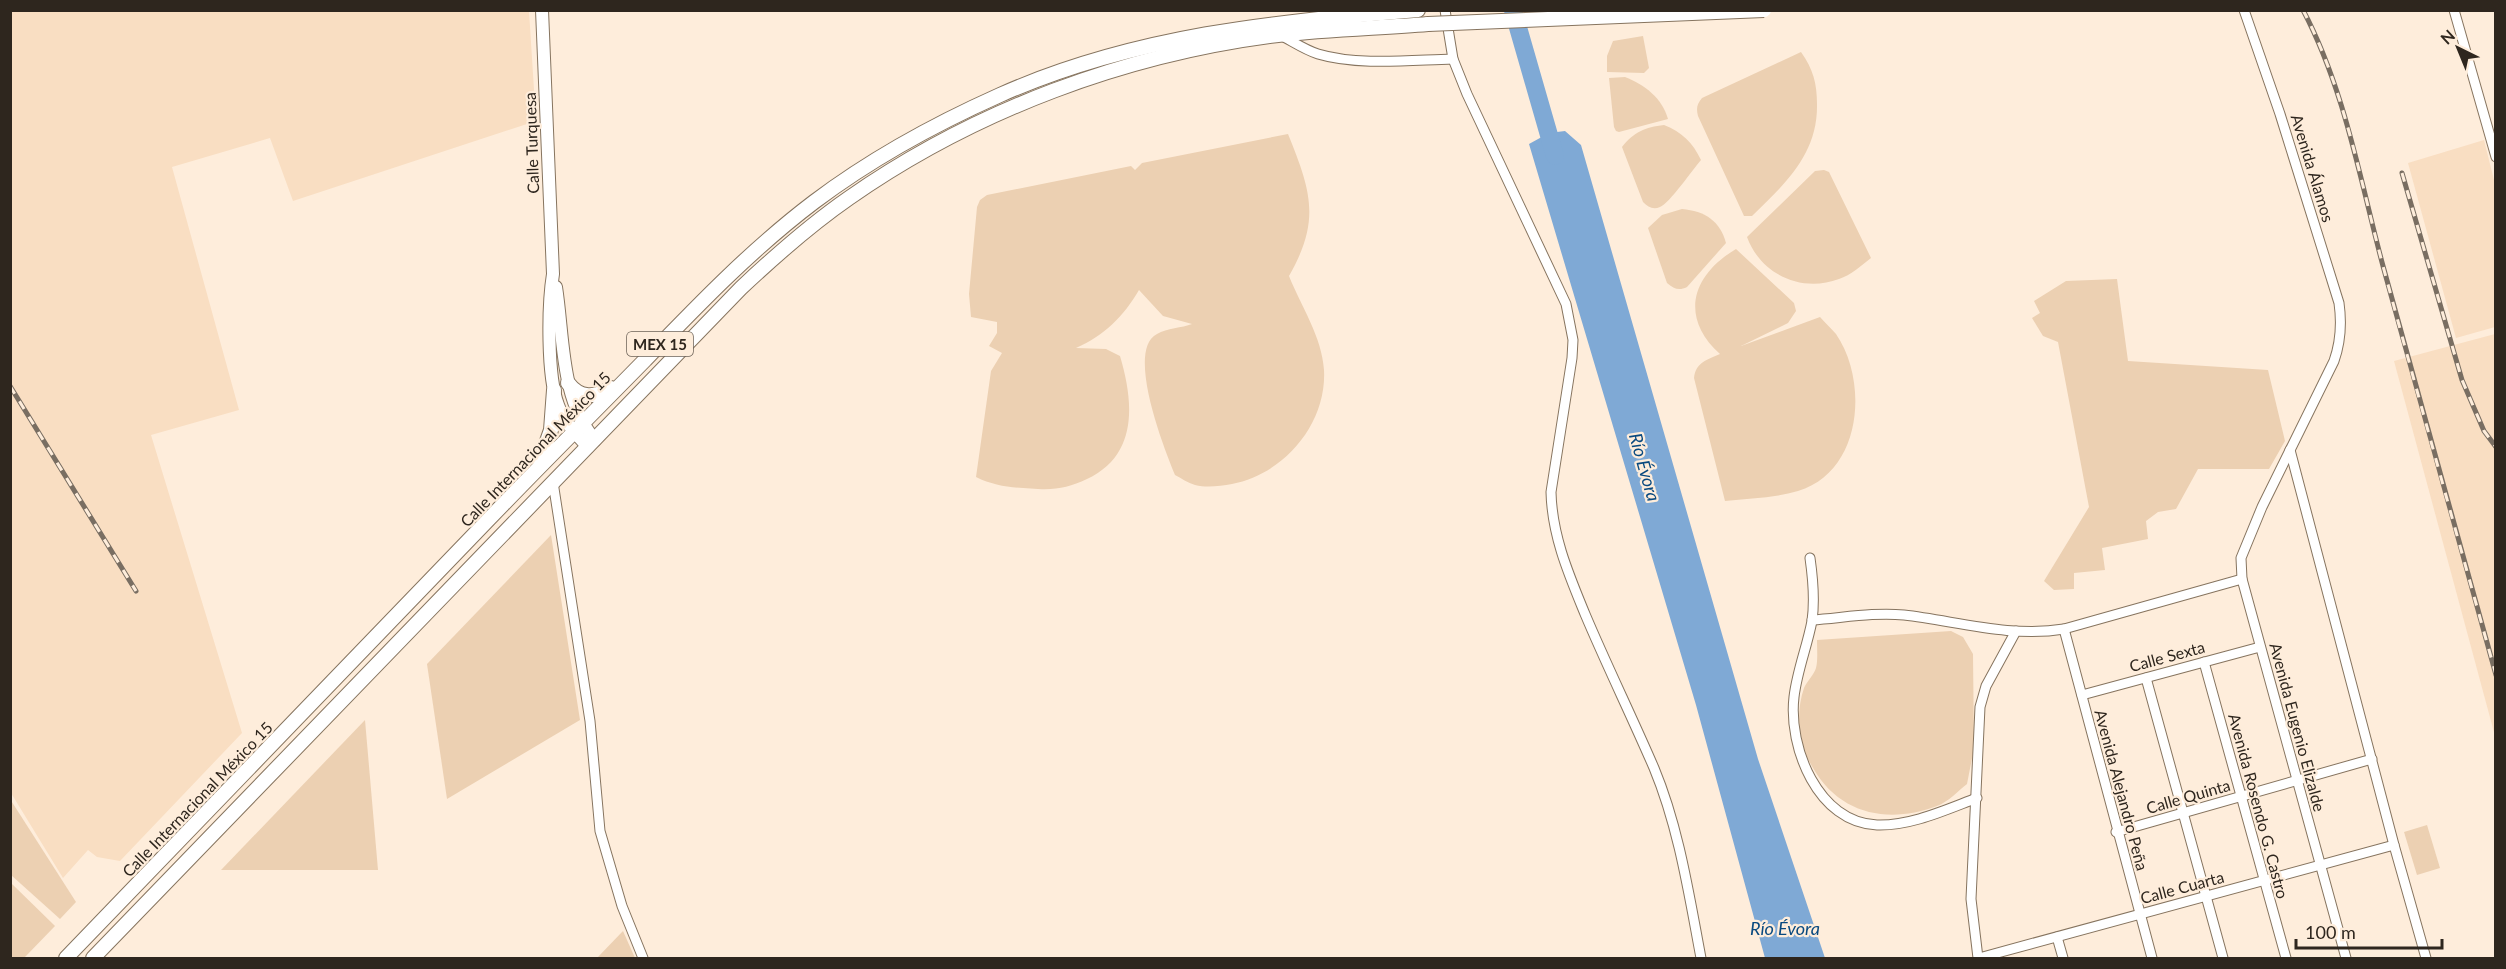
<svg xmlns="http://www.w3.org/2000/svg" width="2506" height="969" viewBox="0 0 2506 969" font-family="Lato,sans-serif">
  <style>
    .built { fill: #f9dec2 }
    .green { fill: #ecd0b2 }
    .water { fill: #7fa9d5 }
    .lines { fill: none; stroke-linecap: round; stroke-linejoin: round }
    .river { stroke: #7fa9d5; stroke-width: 18 }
    .street-casing { stroke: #86745f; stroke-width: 11 }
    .secondary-casing { stroke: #86745f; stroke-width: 14 }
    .primary-casing { stroke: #86745f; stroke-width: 16 }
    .street { stroke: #fff; stroke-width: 9 }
    .secondary { stroke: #fff; stroke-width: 12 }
    .primary { stroke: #fff; stroke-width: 14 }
    .rail-casing { stroke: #796e62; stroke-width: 5 }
    .rail { stroke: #feeddb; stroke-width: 3; stroke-dasharray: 9; stroke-linecap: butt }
    .primary-bridge-casing { stroke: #86745f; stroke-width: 16; stroke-linecap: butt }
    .primary-bridge { stroke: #fff; stroke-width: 14 }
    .labels { text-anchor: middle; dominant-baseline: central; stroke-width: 4.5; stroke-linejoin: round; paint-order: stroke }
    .shield { fill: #feeddb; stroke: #6c6257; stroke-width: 1.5 }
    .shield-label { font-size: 15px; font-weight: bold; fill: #2e261e }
    .street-label { font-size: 16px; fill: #2e261e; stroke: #feeddb }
    .water-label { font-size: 18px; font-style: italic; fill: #09497f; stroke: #feeddb }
  </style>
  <rect width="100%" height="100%" fill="#feeddb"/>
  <!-- built -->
  <g class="built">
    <polygon points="11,10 529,11 536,121 293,201 270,138 172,167 239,410 151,435 242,733 120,861 97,857 88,850 63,878 11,793"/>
    <polygon points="2484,140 2495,184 2495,327 2456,338 2408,163"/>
    <polygon points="2495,334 2496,334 2495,736 2394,361"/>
  </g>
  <!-- green -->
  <g class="green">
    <polygon points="1643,36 1649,68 1644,73 1607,72 1607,56 1613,41"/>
    <path d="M1801,52C1813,69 1817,83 1817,104C1818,154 1785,184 1752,216H1744L1698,116C1696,108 1697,104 1702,98Z"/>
    <path d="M1625,77C1645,85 1662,98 1668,119L1619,132L1616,131L1614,127L1609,78Z"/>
    <path d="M1664,125C1682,132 1693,143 1701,160C1693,169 1669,204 1660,207C1653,210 1648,207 1643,202L1622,147C1634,132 1645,127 1664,125Z"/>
    <path d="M1288,134C1311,191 1321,220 1289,276C1301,306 1322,337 1324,370C1327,424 1284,474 1232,484C1220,486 1207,488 1195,485C1188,483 1181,478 1175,475C1165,451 1125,350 1157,334C1167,328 1182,328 1192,324L1163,316L1139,290C1123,317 1105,335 1076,348L1106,349L1120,356C1134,403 1138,455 1087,479C1070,487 1057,490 1038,489C1016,488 996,487 976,477L991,371L1002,353L989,346L997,333V322L971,317L969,294L977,207L980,200L987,195L1131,166L1135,170L1142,163Z"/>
    <path d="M1824,170L1829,172L1871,258C1861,266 1851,275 1839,279C1802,293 1761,275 1747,237L1815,171Z"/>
    <path d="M1682,209C1705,211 1720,221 1726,243L1687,287C1679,291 1674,289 1667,283L1648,228L1662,215Z"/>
    <path d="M1736,249L1794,303L1796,311L1788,323L1741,346L1820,317C1825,323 1831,328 1836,334C1869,382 1862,472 1798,491C1775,498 1749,498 1725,501L1694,378C1696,362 1707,360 1720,354C1679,317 1692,275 1736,249Z"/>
    <polygon points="2117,279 2128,361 2268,370 2285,441 2269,469 2198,469 2176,509 2158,512 2146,521 2148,539 2102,548 2105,570 2074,573 2074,589 2054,590 2044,581 2089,507 2058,342 2043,336 2032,318 2040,313 2034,301 2066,281"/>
    <polygon points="551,535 580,720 447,799 427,664"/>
    <path d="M1951,631L1963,637L1973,654L1974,748L1967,784C1958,791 1948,802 1937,806C1889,824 1840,815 1813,768C1807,758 1801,746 1800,734C1798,719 1799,702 1804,688C1807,681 1814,675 1816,668C1818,660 1817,649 1817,640Z"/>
    <polygon points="365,720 378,870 221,870"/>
    <polygon points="10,799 76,902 60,919 11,875"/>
    <polygon points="2427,825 2440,868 2417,875 2404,832"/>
    <polygon points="11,883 55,926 24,958 11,958"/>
    <polygon points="623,931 635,958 597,958"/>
  </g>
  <!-- water -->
  <polygon class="water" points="1565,131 1581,145 1758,759 1825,958 1765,958 1696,705 1529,144 1549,133"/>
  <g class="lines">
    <!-- river -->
    <polyline class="river" points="1513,10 1555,156"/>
    <!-- street casing -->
    <g class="street-casing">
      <g id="street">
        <path d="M1445,10L1453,59L1467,94L1566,304L1573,340L1572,358L1551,492C1552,536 1569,575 1585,614C1607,666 1632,717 1654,768C1679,828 1689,895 1701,958"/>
        <path d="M2244,10L2280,114L2339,303C2342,324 2341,341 2334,361L2262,507L2241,558L2242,579L2346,958"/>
        <polyline points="2454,10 2496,157"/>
        <path d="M1280,35C1292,41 1305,50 1318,54C1358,66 1411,60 1453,59"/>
        <polyline points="2290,450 2394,845 2426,958"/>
        <polyline points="553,482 590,721 600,831 622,906 643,958"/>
        <path d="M1810,558C1813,579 1815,600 1812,621C1807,647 1797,671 1794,697C1788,747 1818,823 1877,825C1911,826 1945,810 1977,798"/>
        <path d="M1812,620C1842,618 1874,612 1904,615C1956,621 2011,638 2064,629L2242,579"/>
        <polyline points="2064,629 2152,958"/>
        <polyline points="2204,662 2286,958"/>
        <polyline points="2146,678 2223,958"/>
        <polyline points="2082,695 2260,647"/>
        <polyline points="2116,832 2372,759"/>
        <polyline points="2057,937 2063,958"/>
        <polyline points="1978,958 1971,899 1980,707 1986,686 2016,631"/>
        <polyline points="1979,958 2394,845"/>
      </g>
    </g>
    <!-- secondary casing -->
    <g class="secondary-casing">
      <g id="secondary">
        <path d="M542,10L553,274C548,305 547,376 558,405C564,422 576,434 588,447"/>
        <path d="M556,287C564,338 560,398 595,440"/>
      </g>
    </g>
    <!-- primary casing -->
    <g class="primary-casing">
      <g id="primary">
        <path d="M568,383C580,399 595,398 611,388"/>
        <polyline points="540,461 551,430 554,390"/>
        <path d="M66,958C207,813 348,666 489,519C540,466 593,413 645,360C699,304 752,249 814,202C871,159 935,124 1000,95C1132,36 1276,21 1418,10"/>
        <path d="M93,958L741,288C775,256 810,225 849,198C975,110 1126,54 1278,35C1328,29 1378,28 1428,24"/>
      </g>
    </g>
    <!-- street -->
    <use href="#street" class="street"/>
    <!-- secondary -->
    <use href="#secondary" class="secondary"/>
    <!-- primary -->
    <use href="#primary" class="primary"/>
    <!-- rail casing -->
    <g class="rail-casing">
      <g id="rail">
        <path d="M2303,10C2345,90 2360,180 2383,266C2420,403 2458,539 2496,675"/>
        <polyline points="2402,173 2462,380 2484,431 2496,447"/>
        <polyline points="10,386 136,591"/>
      </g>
    </g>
    <!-- rail -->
    <use href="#rail" class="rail"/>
    <!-- primary-bridge casing -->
    <g class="primary-bridge-casing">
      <polyline id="primary-bridge" points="1428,24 1764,10"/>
    </g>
    <!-- primary-bridge -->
    <use href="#primary-bridge" class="primary-bridge"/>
  </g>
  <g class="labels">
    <!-- shield labels -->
    <rect class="shield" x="627" y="332" width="66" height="24" rx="4.5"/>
    <g class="shield-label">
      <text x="660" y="344">MEX 15</text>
    </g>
    <!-- street labels -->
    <g class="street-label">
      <text transform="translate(531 143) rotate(-92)">Calle Turquesa</text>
      <text transform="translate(2313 168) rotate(73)">Avenida Álamos</text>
      <text transform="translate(535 449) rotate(-46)">Calle Internacional México 15</text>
      <text transform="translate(2167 656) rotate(-15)">Calle Sexta</text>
      <text transform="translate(2298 727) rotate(75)">Avenida Eugenio Elizalde</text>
      <text transform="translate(2122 790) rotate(75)">Avenida Alejandro Peña</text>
      <text transform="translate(2188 796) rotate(-16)">Calle Quinta</text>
      <text transform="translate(197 799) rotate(-46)">Calle Internacional México 15</text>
      <text transform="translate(2259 806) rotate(75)">Avenida Rosendo G. Castro</text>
      <text transform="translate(2182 887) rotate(-15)">Calle Cuarta</text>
    </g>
    <!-- water labels -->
    <g class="water-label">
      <text transform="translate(1645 467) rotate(74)">Río Évora</text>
      <text x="1785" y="928">Río Évora</text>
    </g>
  </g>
  <!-- border -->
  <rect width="2506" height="969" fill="none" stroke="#2e261e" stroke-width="24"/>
  <!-- north arrow -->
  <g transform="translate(2458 48) rotate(317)" stroke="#feeddb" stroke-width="4.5" paint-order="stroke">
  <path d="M0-4.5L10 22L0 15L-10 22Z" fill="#2e261e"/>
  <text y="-9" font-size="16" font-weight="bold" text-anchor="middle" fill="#2e261e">N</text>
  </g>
  <!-- scale -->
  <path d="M2296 939v9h146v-9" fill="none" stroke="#2e261e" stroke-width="3"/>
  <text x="2305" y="939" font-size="18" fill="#2e261e" stroke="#feeddb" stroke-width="4.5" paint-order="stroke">100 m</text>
</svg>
